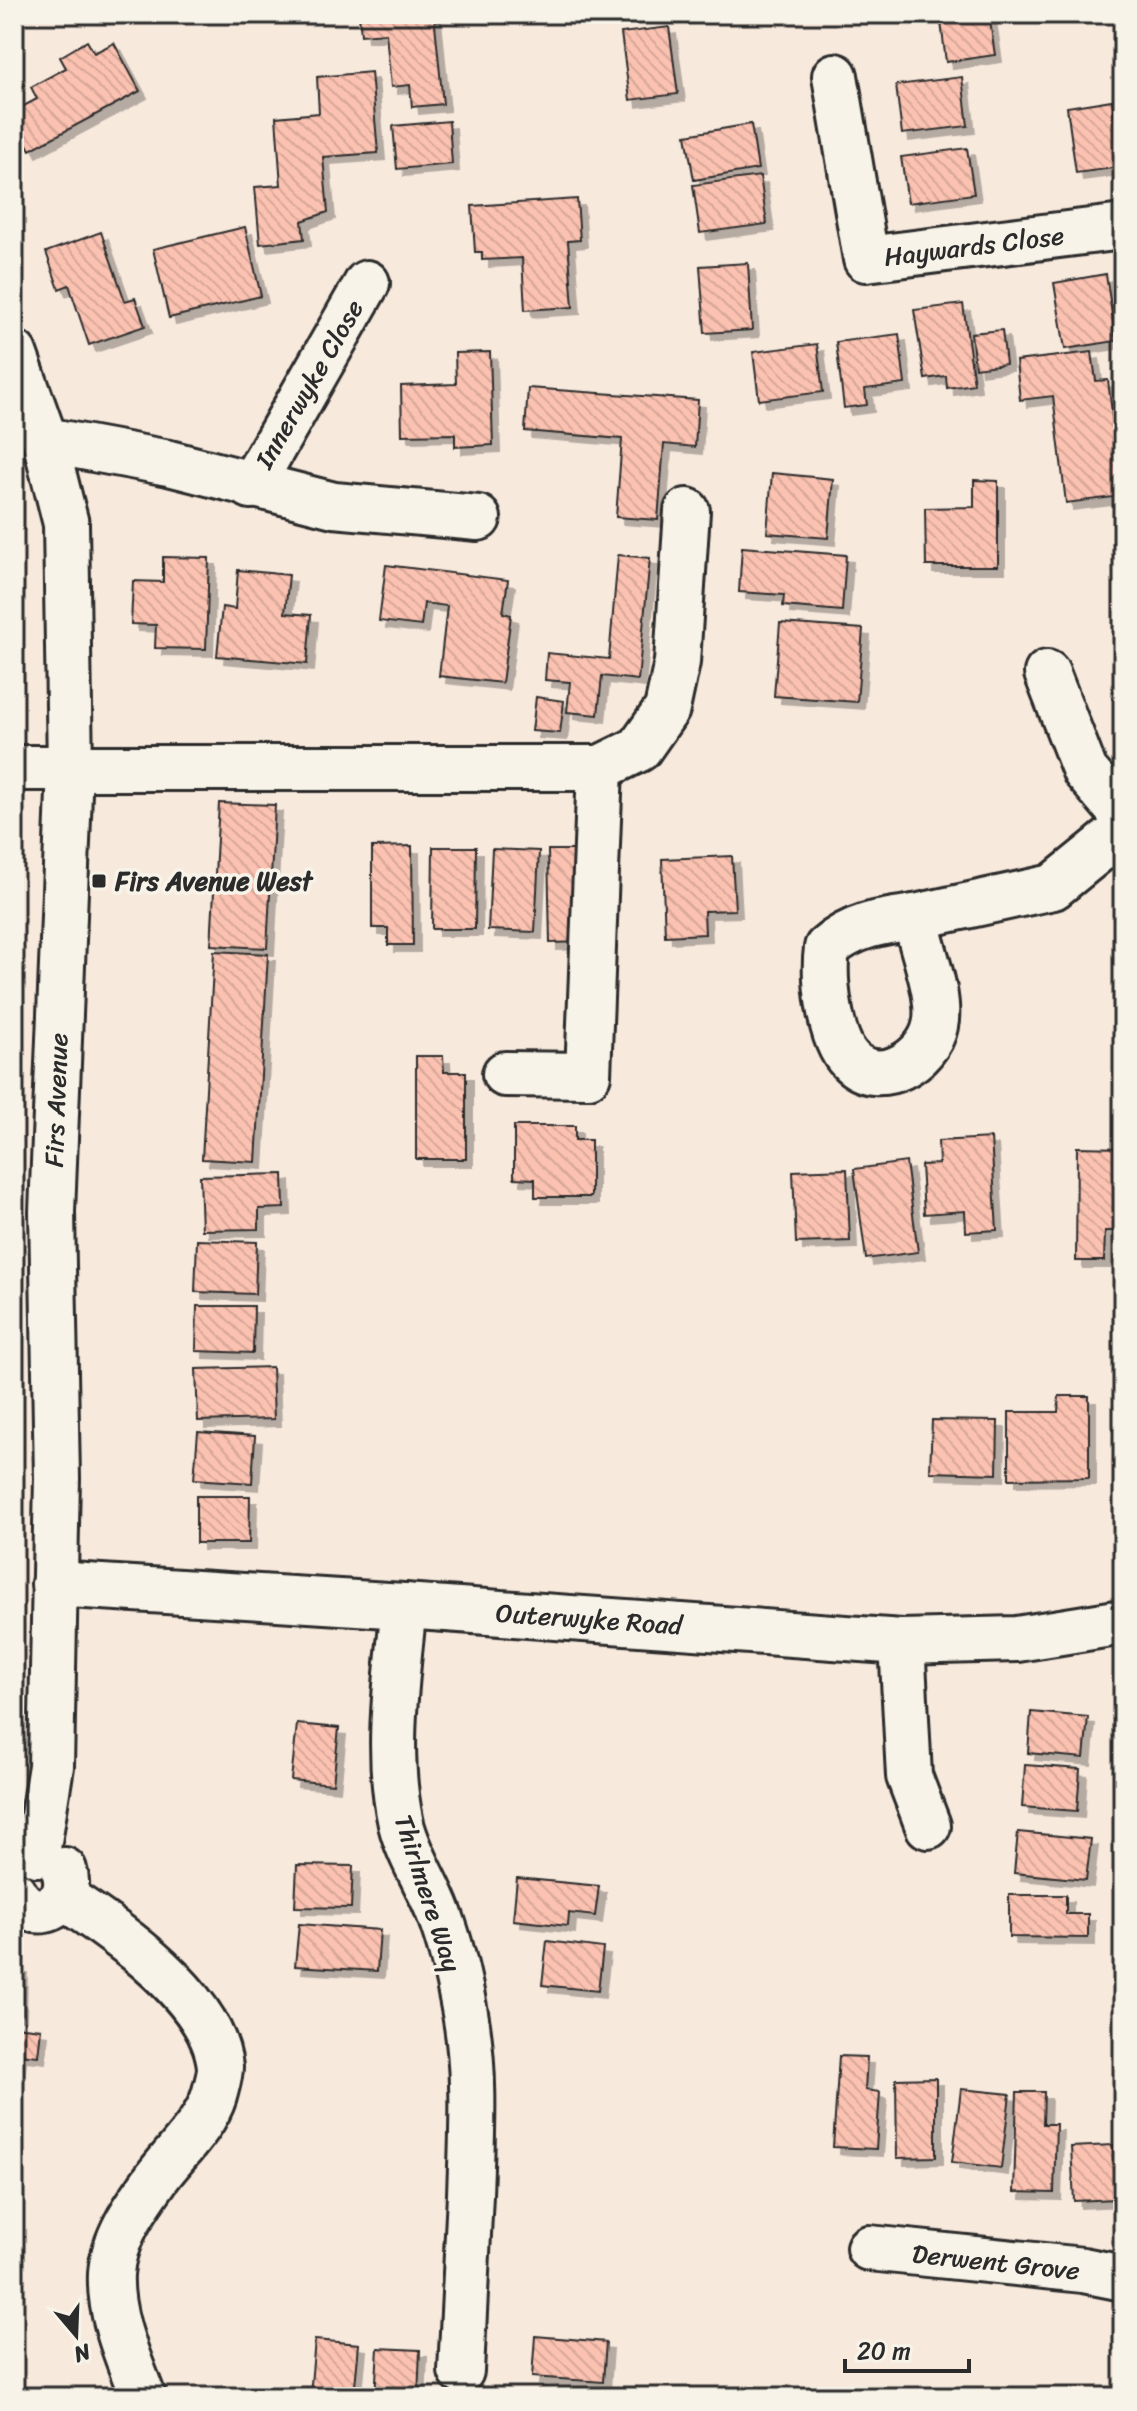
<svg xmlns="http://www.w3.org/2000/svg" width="1137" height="2411" viewBox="0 0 1137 2411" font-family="Sriracha,sans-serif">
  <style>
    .building { fill: url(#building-back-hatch); stroke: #2b2b2b; stroke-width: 2; filter: url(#shadow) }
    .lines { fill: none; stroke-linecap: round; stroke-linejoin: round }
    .minor-casing { stroke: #2b2b2b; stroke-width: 50 }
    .minor { stroke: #f7f3e8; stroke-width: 44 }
    .poi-dot { fill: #2b2b2b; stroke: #f7f3e8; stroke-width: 3 }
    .labels { text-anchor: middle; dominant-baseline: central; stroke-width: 7; stroke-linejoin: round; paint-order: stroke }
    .street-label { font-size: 26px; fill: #2b2b2b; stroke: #f7f3e8 }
    .poi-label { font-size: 26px; font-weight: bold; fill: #2b2b2b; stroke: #f7f3e8; text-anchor: start }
  </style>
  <defs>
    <pattern id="building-back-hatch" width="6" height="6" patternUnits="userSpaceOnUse" patternTransform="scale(2)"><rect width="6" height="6" fill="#fbc2b1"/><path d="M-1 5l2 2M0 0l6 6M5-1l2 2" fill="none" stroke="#d7a798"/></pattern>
    <filter id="shadow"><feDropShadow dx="7" dy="7" stdDeviation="0" flood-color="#0004"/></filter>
  </defs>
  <rect width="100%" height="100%" fill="#f8e9dd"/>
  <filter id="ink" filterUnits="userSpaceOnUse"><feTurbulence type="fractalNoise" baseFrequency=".0125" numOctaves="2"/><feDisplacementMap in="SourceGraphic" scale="16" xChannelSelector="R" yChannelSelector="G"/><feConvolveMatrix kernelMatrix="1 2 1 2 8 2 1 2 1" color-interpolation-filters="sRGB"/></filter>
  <g filter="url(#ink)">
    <!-- building -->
    <g class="building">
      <polygon points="359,14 434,14 443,104 412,107 410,85 391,87 386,33 361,35"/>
      <polygon points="940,14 989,14 995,55 946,62"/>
      <polygon points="669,27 678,94 630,100 621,33"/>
      <polygon points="87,41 94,53 114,43 140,91 30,150 14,120 14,111 37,99 31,87 66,68 60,57"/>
      <polygon points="371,72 378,153 323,157 328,212 302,221 304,239 260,244 255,187 281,185 276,117 319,113 317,77"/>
      <polygon points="962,77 968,126 902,134 896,85"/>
      <polygon points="1112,100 1122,167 1076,173 1067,107"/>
      <polygon points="449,121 452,164 397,169 393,126"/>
      <polygon points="751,124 758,169 694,180 686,135"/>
      <polygon points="967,148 974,194 908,203 901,157"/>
      <polygon points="760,176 767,224 700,233 693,185"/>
      <polygon points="577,199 580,240 568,241 573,307 525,310 522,258 482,260 482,252 475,252 472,206"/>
      <polygon points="245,227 261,296 169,318 153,249"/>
      <polygon points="101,232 125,301 135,298 145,326 89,345 69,285 59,289 46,252"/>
      <polygon points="748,263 752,330 705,333 700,266"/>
      <polygon points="1106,274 1116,341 1065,349 1054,283"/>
      <polygon points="963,304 974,384 947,388 946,376 925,379 914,310"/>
      <polygon points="1002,330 1006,364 975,368 971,333"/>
      <polygon points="899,334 905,384 865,389 867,405 844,408 836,342"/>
      <polygon points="817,344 823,392 759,400 753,352"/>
      <polygon points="490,352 493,445 455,447 455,434 402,435 401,386 456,384 455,353"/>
      <polygon points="1092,352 1096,381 1108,380 1122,496 1066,503 1053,396 1020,400 1016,361"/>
      <polygon points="528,388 698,400 695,447 664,444 658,520 616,517 622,439 525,431"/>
      <polygon points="772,473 833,479 828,538 767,533"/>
      <polygon points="974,480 998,481 998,566 926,566 925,508 974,507"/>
      <polygon points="742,547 846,555 842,611 783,606 784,595 739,592"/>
      <polygon points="618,555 650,558 638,680 602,676 598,715 567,712 570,682 545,680 547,653 609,659"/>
      <polygon points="163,557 209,558 206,649 155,648 156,625 131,624 133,581 163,582"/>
      <polygon points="386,565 508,580 503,613 511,615 502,683 439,676 447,606 424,603 421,626 379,621"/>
      <polygon points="238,570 289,575 285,613 311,615 307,664 217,656 222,607 235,609"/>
      <polygon points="780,623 863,629 857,702 774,696"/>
      <polygon points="536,697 564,701 560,733 532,731"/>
      <polygon points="219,803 275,805 267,948 211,945"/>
      <polygon points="412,846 413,945 388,945 388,928 372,928 372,847"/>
      <polygon points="433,847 476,847 475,929 432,929"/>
      <polygon points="492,849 539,851 535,932 488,930"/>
      <polygon points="548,850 582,850 584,942 550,943"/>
      <polygon points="732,856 735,910 704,911 705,934 665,936 662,859"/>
      <polygon points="214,951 268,954 256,1162 202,1159"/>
      <polygon points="416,1056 443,1056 444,1072 466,1072 466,1159 416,1159"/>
      <polygon points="514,1126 575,1126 575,1140 591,1140 591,1197 535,1197 535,1179 514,1178"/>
      <polygon points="991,1138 997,1230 966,1232 965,1211 924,1214 921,1165 939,1164 938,1141"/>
      <polygon points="1077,1147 1123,1148 1123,1231 1105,1231 1104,1261 1076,1261"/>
      <polygon points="906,1162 918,1252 866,1259 854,1169"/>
      <polygon points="847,1169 850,1241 796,1243 793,1171"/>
      <polygon points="283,1174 284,1208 259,1209 259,1229 202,1230 200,1176"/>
      <polygon points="197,1240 257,1242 255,1294 195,1292"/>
      <polygon points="197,1306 254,1306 253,1353 196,1351"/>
      <polygon points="1114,1365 1123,1365 1123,1401 1116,1401"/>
      <polygon points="272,1367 274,1419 198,1421 196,1369"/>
      <polygon points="1059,1396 1089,1396 1089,1478 1009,1479 1009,1412 1058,1412"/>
      <polygon points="932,1420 998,1421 997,1474 930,1472"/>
      <polygon points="198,1432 255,1436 252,1483 194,1479"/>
      <polygon points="196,1496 250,1496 249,1543 196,1543"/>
      <polygon points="1031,1712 1088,1717 1084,1758 1028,1753"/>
      <polygon points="297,1724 339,1728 333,1784 291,1780"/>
      <polygon points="1025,1765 1080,1769 1077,1811 1022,1807"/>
      <polygon points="1018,1832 1091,1839 1086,1880 1014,1873"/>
      <polygon points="297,1865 353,1866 351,1908 295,1907"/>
      <polygon points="517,1878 599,1886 595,1916 569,1913 568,1926 513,1920"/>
      <polygon points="1009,1895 1066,1895 1066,1914 1088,1914 1088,1938 1009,1937"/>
      <polygon points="299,1924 380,1930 377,1971 295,1966"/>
      <polygon points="547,1941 603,1948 598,1991 542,1985"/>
      <polygon points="14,1965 20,1966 19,2013 14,2013"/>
      <polygon points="14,2026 41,2029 38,2056 19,2054 16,2081 14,2081"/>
      <polygon points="839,2056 867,2057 865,2090 880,2092 876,2149 833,2147"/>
      <polygon points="936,2078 936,2157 897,2158 896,2079"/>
      <polygon points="961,2089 1010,2094 1001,2168 952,2162"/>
      <polygon points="1017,2092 1044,2092 1043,2124 1056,2124 1054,2193 1014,2192"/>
      <polygon points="1113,2145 1116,2199 1074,2201 1071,2147"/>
      <polygon points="535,2336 606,2342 603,2382 532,2377"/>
      <polygon points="315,2340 359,2344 354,2397 310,2395"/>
      <polygon points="378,2348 420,2350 418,2397 375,2397"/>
    </g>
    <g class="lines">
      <!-- minor casing -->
      <g class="minor-casing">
        <g id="minor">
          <polyline points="835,76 866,259 1123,227"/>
          <polyline points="14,353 45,440 66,524 70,768 52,1212 57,1478 51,1766 37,1854"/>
          <polyline points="45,440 169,463 334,505 478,518"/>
          <polyline points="251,486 367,283"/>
          <polyline points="1047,673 1085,771 1123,815"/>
          <polyline points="14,768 600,768 639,749 667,709 677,662 687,511"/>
          <path d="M915,917C921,947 942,997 935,1026C928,1060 879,1090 850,1060C829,1038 823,978 827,948C853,925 881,922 915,917Z"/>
          <polyline points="915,917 1053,887 1123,830"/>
          <polyline points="505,1074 588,1075 600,768"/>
          <polyline points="54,1584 404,1606 902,1642 1017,1639 1123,1622"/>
          <path d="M404,1606C397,1676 385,1753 401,1824C409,1856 428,1883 439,1913C451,1944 459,1980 465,2013C476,2073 472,2134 470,2195C467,2254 464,2312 461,2371"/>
          <polyline points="902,1642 909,1776 928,1826"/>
          <path d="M14,1893C32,1927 76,1907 64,1870"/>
          <path d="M63,1897C116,1931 214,1999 220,2067C220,2076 216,2088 214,2096C205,2125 176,2152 158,2176C138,2204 113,2237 111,2274C109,2316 128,2358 143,2397"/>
          <polyline points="869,2248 1083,2270 1123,2278"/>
        </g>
      </g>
      <!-- minor -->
      <use href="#minor" class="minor"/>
    </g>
  </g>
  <!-- markers -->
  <rect class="poi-dot" x="91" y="873" width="16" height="16" rx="4"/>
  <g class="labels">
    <!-- street labels -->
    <g class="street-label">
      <text transform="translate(974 246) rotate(-7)">Haywards Close</text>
      <text transform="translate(309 384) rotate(-60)">Innerwyke Close</text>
      <text transform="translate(56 1100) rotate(-88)">Firs Avenue</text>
      <text transform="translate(589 1619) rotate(4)">Outerwyke Road</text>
      <text transform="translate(428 1893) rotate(72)">Thirlmere Way</text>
      <text transform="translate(996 2262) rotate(6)">Derwent Grove</text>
    </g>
    <!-- poi labels -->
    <g class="poi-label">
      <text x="115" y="881">Firs Avenue West</text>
    </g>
  </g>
  <!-- margin -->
  <rect width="1137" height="2411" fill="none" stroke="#f7f3e8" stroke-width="48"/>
  <rect x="24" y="24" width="1089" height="2363" fill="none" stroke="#2b2b2b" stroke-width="3" filter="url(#ink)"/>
  <!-- north arrow -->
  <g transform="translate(76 2335) rotate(161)" stroke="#f7f3e8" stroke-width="6" paint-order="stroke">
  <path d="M0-6L14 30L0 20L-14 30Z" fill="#2b2b2b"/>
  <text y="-12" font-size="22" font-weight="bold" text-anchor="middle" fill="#2b2b2b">N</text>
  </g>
  <!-- scale -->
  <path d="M845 2359v12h124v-12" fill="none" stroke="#2b2b2b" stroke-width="4"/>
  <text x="857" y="2359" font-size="24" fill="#2b2b2b" stroke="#f7f3e8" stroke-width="6" paint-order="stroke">20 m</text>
</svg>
